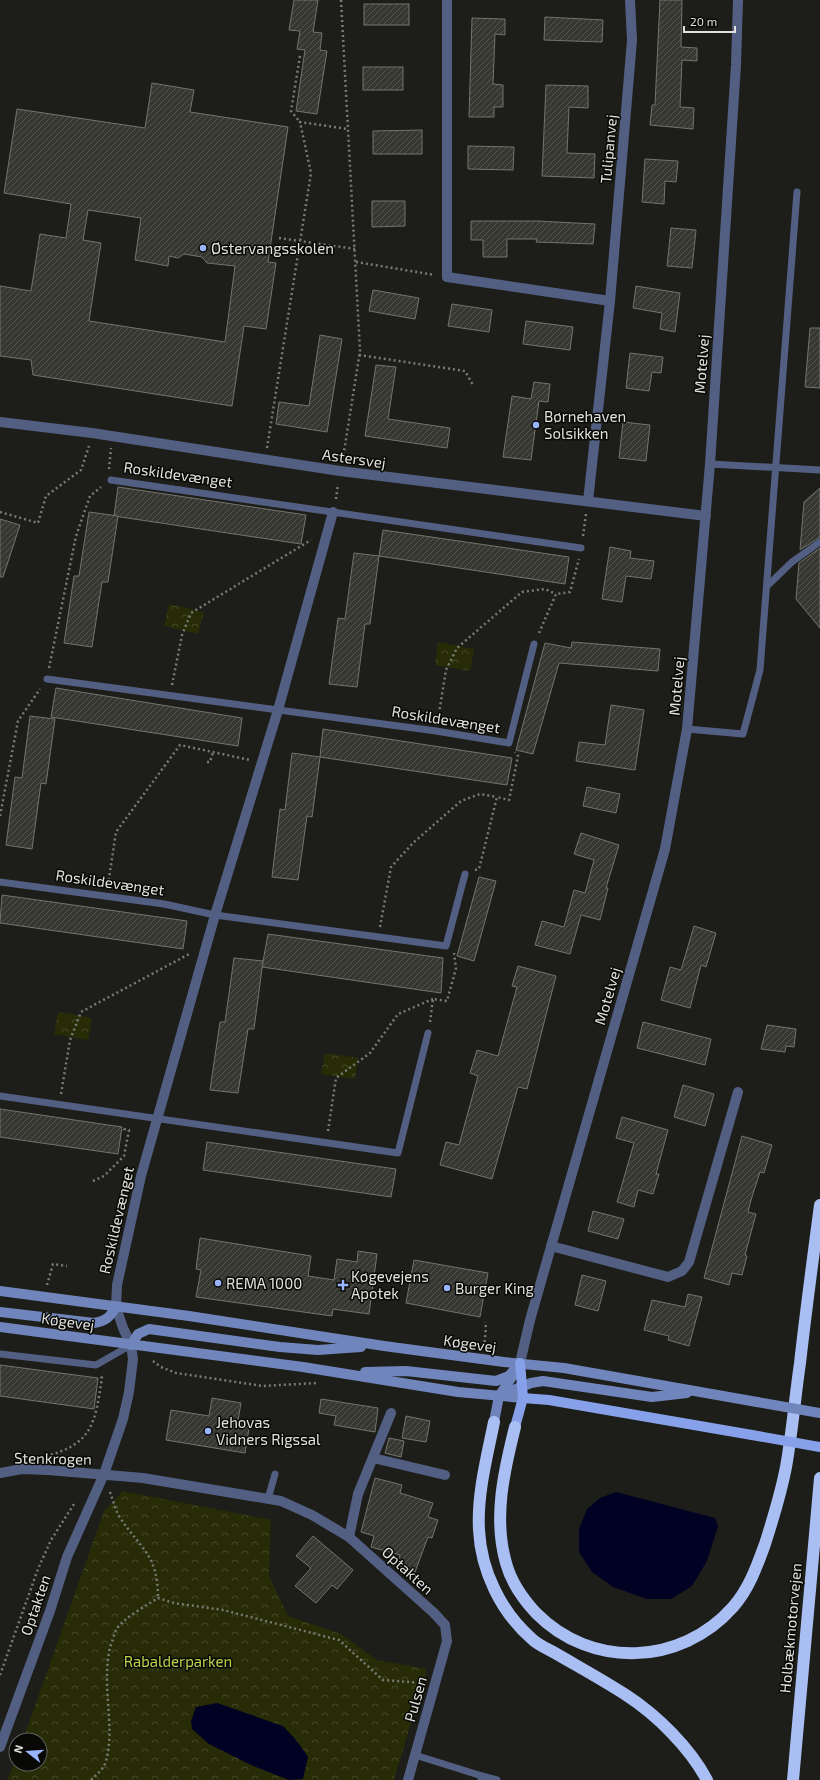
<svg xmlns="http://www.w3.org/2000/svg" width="820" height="1780" viewBox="0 0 820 1780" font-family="'Exo 2',sans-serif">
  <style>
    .park { fill: url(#park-crowns) }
    .water { fill: #010124 }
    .building { fill: url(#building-hatch); stroke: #73746e; fill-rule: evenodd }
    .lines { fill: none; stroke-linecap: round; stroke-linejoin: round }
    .path { stroke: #7a7b76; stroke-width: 2.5; stroke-dasharray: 2 3; stroke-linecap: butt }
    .lane { stroke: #525f82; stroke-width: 7 }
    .street { stroke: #525f82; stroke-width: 10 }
    .secondary { stroke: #7085bc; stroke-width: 10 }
    .primary { stroke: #86a1e9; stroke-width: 10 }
    .highway { stroke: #a9bef2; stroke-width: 12 }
    .secondary-bridge { stroke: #7085bc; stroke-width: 10 }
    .primary-bridge { stroke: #86a1e9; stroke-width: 10 }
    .poi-dot { fill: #99b5fd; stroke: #080806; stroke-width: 1.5 }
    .labels { text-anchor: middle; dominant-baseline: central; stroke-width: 3; stroke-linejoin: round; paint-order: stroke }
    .street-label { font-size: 15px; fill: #e1e2de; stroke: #080806 }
    .poi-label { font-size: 15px; fill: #e1e2de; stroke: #080806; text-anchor: start }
    .park-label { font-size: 15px; fill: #bed24b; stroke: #080806 }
  </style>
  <defs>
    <pattern id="park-crowns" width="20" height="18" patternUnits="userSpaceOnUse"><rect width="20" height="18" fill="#272c06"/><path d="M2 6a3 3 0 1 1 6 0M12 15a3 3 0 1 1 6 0" fill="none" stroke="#464a2a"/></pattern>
    <pattern id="building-hatch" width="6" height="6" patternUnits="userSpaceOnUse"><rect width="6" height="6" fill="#363731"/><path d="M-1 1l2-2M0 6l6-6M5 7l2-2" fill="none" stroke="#53544e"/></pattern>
  </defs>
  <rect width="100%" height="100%" fill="#1d1e19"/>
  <!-- park -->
  <g class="park">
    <polygon points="169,604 204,612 198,634 164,626"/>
    <polygon points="438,642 474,649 470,671 435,665"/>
    <polygon points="58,1012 92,1018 88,1040 54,1034"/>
    <polygon points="325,1053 358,1058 355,1079 321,1074"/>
    <polygon points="123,1491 271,1520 269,1576 288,1616 341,1634 377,1660 427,1669 394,1780 7,1780 16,1760 16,1764 40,1764 40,1740 23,1740 104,1511"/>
  </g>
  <!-- water -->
  <g class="water">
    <polygon points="616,1492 715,1518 718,1526 707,1561 692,1586 671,1599 647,1599 613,1587 592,1572 579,1552 579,1529 587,1509 600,1498"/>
    <polygon points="217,1703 283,1726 297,1741 308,1757 303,1779 289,1780 251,1765 209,1744 192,1729 191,1721 196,1707"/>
  </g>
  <!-- building -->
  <g class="building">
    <polygon points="294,0 318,0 313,32 322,33 320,50 327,51 317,114 296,111 305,50 297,49 300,31 289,30"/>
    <polygon points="660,0 682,0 681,47 697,48 697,61 682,60 680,107 694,108 693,129 650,125 652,105 655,105"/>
    <rect x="364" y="4" width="45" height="21"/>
    <polygon points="545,17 603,20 602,42 544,40"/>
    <polygon points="472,18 505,19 505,35 495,34 493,84 503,85 503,107 494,107 494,117 469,117"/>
    <rect x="363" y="67" width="40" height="23"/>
    <path d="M152,83L194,90L190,112L288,127L268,262L276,263L266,329L244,326L232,406L33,375L31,360L0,356V286L31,291L40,234L66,238L71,204L4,193L17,109L145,128ZM88,210L141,218L135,260L168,266L169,256L178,258L184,254L202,257L207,263L235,266L225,342L89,321L101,243L83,240Z"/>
    <polygon points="546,85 588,86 588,108 569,107 567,153 595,154 594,178 542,176"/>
    <polygon points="422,130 422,154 373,154 373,131"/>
    <polygon points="468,146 514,147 513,170 468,169"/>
    <polygon points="645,159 678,161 676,182 665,181 664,204 642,202"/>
    <polygon points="372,201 405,201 405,226 372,227"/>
    <polygon points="471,221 537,221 595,224 593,244 536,242 537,239 507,239 507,257 483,257 483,240 471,240"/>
    <polygon points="671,228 696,230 692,268 667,266"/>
    <polygon points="636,286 680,293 675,332 660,329 662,313 633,308"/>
    <polygon points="373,290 419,298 415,319 369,311"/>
    <polygon points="452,304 492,310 489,332 448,326"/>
    <polygon points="526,321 573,327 570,350 523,344"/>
    <polygon points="810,328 820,328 820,388 805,387"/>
    <polygon points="320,335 342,339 327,432 276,424 279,402 309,406"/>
    <polygon points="630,353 663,357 661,373 652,372 649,391 626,388"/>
    <polygon points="376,365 396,367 388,419 450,428 447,448 365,436"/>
    <polygon points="534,382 550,384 548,402 539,401 531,460 503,457 512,396 531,399"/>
    <polygon points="623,422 650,425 646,461 619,458"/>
    <polygon points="118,487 306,515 301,544 114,516"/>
    <polygon points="820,488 820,537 800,550 804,502"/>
    <polygon points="89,512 118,516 108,582 102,582 92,647 64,643 74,576 79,576"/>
    <polygon points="0,519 20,525 3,577 0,577"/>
    <polygon points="383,530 569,557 565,584 379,556"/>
    <polygon points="610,547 631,551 630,558 654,561 651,579 626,576 622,602 602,599"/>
    <polygon points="820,548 820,628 796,599 799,563"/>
    <polygon points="354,553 379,556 370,624 365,624 357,687 329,684 338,618 345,619"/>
    <polygon points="572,642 660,649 658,671 559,663 533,754 516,750 545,643 571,648"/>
    <polygon points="56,688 242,718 238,746 51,717"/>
    <polygon points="611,705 644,710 635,770 576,761 579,742 605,745"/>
    <polygon points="30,716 55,719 46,784 41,783 32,849 6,845 15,777 22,778"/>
    <polygon points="323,729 512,758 507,785 320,757"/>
    <polygon points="292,753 320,757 312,817 307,816 298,880 272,877 280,809 285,810"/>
    <polygon points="587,787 620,794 616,813 583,806"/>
    <polygon points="581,833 619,845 606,888 608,888 600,920 581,915 570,954 535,945 542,921 564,927 574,890 585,893 594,860 574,854"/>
    <polygon points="479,877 496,881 474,961 457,956"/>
    <polygon points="2,895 187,921 183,949 0,923"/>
    <polygon points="694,926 716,933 706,967 701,965 690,1008 661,1000 670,967 681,970"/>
    <polygon points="268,934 443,958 441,993 262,967"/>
    <polygon points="234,958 263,961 254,1029 248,1029 238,1093 210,1090 220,1022 225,1022"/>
    <polygon points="518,966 556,976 527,1089 518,1087 492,1179 440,1165 446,1142 459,1145 478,1076 470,1073 477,1050 498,1056 517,987 512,986"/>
    <polygon points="643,1022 711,1039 705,1065 637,1048"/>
    <polygon points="767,1025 796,1029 794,1047 786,1046 785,1052 761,1049"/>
    <polygon points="683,1085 714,1094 705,1126 674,1117"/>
    <polygon points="0,1109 122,1127 118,1154 0,1137"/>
    <polygon points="622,1117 668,1130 656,1174 659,1174 653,1194 638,1190 634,1207 617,1202 634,1143 616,1138"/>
    <polygon points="742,1136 772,1145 764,1173 760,1172 751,1200 748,1212 756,1214 745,1255 747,1256 742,1275 732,1273 729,1285 704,1278"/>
    <polygon points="207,1142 396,1169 391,1197 203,1170"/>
    <polygon points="593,1211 624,1219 618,1239 588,1231"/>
    <polygon points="200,1238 311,1256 308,1276 334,1280 337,1259 357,1262 358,1251 377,1254 369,1314 333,1309 332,1316 196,1297 201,1270 196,1269"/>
    <polygon points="414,1260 488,1273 480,1317 406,1303"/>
    <polygon points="582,1275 606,1281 598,1311 575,1305"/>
    <polygon points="688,1294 702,1297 689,1346 668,1340 669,1336 644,1330 652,1300 685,1307"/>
    <polygon points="0,1365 98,1378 94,1409 0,1396"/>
    <polygon points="212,1398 241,1403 238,1420 250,1422 245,1453 166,1440 171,1410 209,1416"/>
    <polygon points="321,1399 378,1408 375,1432 334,1425 336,1416 319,1413"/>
    <polygon points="406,1416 430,1421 426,1442 402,1438"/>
    <polygon points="389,1438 404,1441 401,1457 385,1453"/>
    <polygon points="375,1478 402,1485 400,1493 433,1503 428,1517 438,1520 432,1538 428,1537 415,1572 397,1565 400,1555 371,1547 374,1536 361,1532"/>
    <polygon points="313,1536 353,1570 337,1589 332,1585 316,1603 295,1586 311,1568 296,1556"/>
  </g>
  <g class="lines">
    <!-- path -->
    <g class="path">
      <polyline points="341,0 360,351 343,458"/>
      <polyline points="300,56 291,111 300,122"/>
      <polyline points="279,238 355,249"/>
      <polyline points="356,262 435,275"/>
      <polyline points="359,355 465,371 473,385"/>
      <polyline points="267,448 311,173 300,122 348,129"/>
      <polyline points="109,469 111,448"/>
      <polyline points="336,499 338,484"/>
      <polyline points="0,512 38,523 46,496 81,470 89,446"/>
      <polyline points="583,536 586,514"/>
      <polyline points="539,633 556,594 570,592 579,559"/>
      <polyline points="49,668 76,536 90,496 101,487"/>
      <polyline points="172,685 182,635 191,613 311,540"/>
      <polyline points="438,719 446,670 457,648 522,592 545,589 556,594"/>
      <polyline points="207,762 210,762 213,752"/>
      <polyline points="0,816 18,721 40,689"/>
      <polyline points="475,870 479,869 497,797 509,800 518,756 515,752"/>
      <polyline points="108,885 116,832 180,745 250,760"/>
      <polyline points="380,927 391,867 413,843 461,801 480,794 497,797"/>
      <polyline points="430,1022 433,999 447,1001 456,968 454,953"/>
      <polyline points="61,1094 70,1040 81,1012 191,953"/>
      <polyline points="328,1131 336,1078 370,1053 398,1014 433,999"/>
      <polyline points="93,1181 104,1176 124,1156 129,1130 124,1129 124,1126"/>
      <polyline points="47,1285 53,1264 67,1266"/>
      <polyline points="484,1347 486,1328 485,1322"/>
      <polyline points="153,1361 161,1367 176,1373 263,1386 317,1383"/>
      <path d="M46,1456C94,1444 95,1421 102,1378L100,1375"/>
      <path d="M110,1492C113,1500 115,1509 119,1516C140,1549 158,1553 158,1598"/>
      <polyline points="0,1675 38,1569 51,1540 74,1504"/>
      <path d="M91,1780C97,1774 104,1769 106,1761C116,1725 100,1683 111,1644C113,1640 114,1634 116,1630C122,1619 147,1605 158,1598L174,1603L223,1610L339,1640L383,1680L422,1683"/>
    </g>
    <!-- lane -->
    <g class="lane">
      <polyline points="710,464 820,470"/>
      <polyline points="111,480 581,548"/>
      <polyline points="767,586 792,562 820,542"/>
      <polyline points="47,679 436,731 509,743 534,644"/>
      <polyline points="687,729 743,734 760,670 797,192"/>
      <polyline points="0,882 164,904 215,915 446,946 465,874"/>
      <polyline points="0,1096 398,1153 428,1033"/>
      <polyline points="0,1354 96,1365 131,1345"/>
      <polyline points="268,1499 275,1474"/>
      <polyline points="415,1755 482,1776"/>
      <polyline points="481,1780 482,1776 497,1780"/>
    </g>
    <!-- street -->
    <g class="street">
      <polyline points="447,0 447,277 610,301"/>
      <polyline points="0,422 92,433 340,471 706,516"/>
      <polyline points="588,501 610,301 632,40 630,0"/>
      <polyline points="551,1246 668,1277 682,1271 689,1262 738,1092"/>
      <polyline points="520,1363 530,1320 665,849 687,729 710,464 736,65 738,0"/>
      <polyline points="373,1458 445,1475"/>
      <polyline points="0,1473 22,1469 48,1470 143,1478 281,1501 312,1515 349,1537 434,1613 445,1625 447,1641 408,1780"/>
      <polyline points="349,1537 358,1494 391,1413"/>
      <polyline points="0,1747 50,1611 67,1557 104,1474 123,1419 129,1392 133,1359 131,1345 123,1328 116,1307 117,1285 141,1176 215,915 278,710 333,512"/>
    </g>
    <!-- secondary -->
    <g class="secondary">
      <polyline points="0,1291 189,1316 384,1346 504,1362 564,1368 757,1402"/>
      <path d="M0,1312L94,1323C106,1321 110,1317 116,1307"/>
      <polyline points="0,1327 303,1367 458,1392 523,1398"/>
      <polyline points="131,1345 138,1334 149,1329 280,1347 318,1350 361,1347"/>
      <polyline points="365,1372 406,1371 496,1381 509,1376 520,1363"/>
      <polyline points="501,1395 531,1383 543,1381 652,1397 687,1393"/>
      <polyline points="494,1422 499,1396 514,1374"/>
    </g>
    <!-- primary -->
    <g class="primary">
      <polyline points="523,1398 549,1400 752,1435"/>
      <polyline points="515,1427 523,1398 520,1363"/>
    </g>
    <!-- highway -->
    <g class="highway">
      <path d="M494,1422C487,1457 477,1494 479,1530C481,1571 501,1612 532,1639C538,1645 548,1649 555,1653C579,1667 603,1680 626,1695C657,1715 690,1748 707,1780"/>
      <path d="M515,1427C504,1471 493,1518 506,1563C511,1582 523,1599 536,1613C591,1669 681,1666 733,1607C749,1589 757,1566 765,1544C773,1519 781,1493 786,1467C792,1433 795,1398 800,1363C806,1310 813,1258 820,1205"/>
      <polyline points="793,1780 820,1478"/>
    </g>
    <!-- secondary-bridge -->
    <polyline class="secondary-bridge" points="757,1402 820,1413"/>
    <!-- primary-bridge -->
    <polyline class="primary-bridge" points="752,1435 820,1447"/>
  </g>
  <!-- markers -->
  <g class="poi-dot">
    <circle cx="203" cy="248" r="4"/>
    <circle cx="536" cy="425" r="4"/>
    <circle cx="218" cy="1283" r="4"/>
    <path d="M341 1279h4v4h4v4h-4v4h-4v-4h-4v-4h4z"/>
    <circle cx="447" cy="1288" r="4"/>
    <circle cx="208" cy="1431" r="4"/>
  </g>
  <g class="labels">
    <!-- street labels -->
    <g class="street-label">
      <text transform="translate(608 149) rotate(-85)">Tulipanvej</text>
      <text transform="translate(701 364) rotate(-86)">Motelvej</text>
      <text transform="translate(354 458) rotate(8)">Astersvej</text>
      <text transform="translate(178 474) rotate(8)">Roskildevænget</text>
      <text transform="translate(676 686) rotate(-85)">Motelvej</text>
      <text transform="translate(446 719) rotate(9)">Roskildevænget</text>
      <text transform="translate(110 882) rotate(8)">Roskildevænget</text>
      <text transform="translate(607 996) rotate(-74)">Motelvej</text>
      <text transform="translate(116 1220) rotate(-77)">Roskildevænget</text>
      <text transform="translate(68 1321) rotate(8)">Køgevej</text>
      <text transform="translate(470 1343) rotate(8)">Køgevej</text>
      <text transform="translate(53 1458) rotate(1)">Stenkrogen</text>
      <text transform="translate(408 1570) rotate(42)">Optakten</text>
      <text transform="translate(35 1605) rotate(-71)">Optakten</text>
      <text transform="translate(790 1628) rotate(-85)">Holbækmotorvejen</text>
      <text transform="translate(415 1699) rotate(-74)">Pulsen</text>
    </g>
    <!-- poi labels -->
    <g class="poi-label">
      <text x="211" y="248">Østervangsskolen</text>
      <text x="544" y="416">Børnehaven<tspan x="544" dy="17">Solsikken</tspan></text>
      <text x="351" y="1276">Køgevejens<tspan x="351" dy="17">Apotek</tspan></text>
      <text x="226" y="1283">REMA 1000</text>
      <text x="455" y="1288">Burger King</text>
      <text x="216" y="1422">Jehovas<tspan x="216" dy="17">Vidners Rigssal</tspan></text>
    </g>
    <!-- park labels -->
    <g class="park-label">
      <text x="178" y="1661">Rabalderparken</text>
    </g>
  </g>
  <!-- north arrow -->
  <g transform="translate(28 1752) rotate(287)"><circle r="19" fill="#080806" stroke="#5f5f5c"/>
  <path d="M0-3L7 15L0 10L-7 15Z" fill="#99b5fd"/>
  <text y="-6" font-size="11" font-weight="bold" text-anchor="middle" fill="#e1e2de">N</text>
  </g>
  <!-- scale -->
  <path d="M684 26v6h51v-6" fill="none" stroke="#e1e2de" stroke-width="2"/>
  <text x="690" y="26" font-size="12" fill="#e1e2de" stroke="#080806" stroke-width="3" paint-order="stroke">20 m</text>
</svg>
